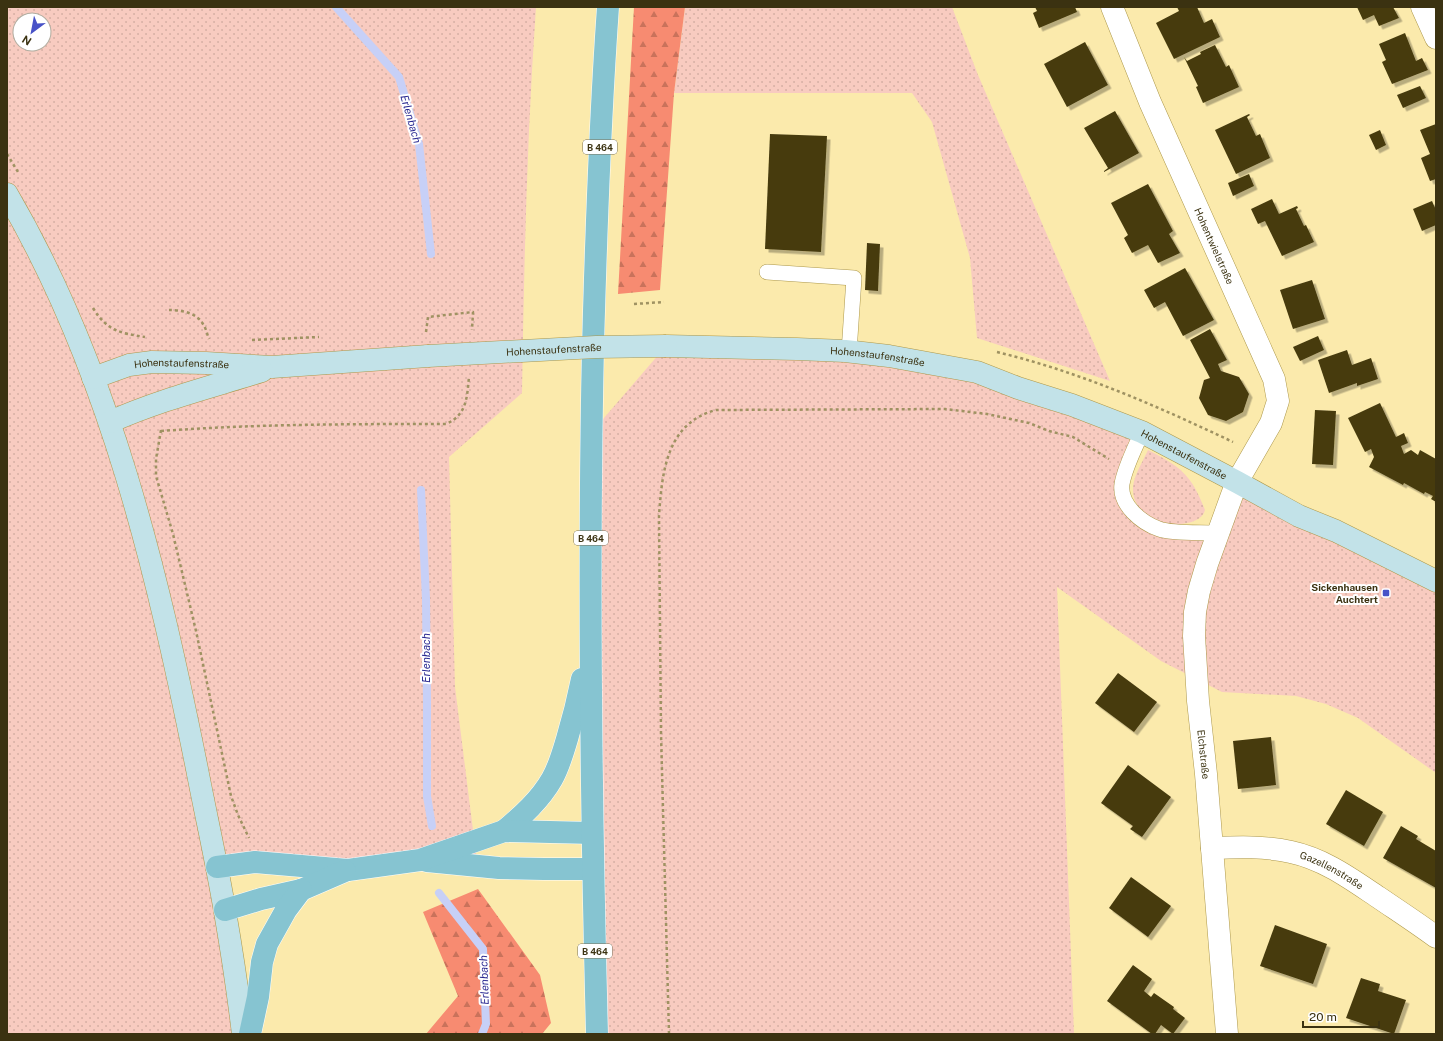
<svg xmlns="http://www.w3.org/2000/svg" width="1443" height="1041" viewBox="0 0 1443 1041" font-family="'Public Sans',sans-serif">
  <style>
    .grass { fill: url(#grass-dots); fill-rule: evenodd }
    .forest { fill: url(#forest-firs) }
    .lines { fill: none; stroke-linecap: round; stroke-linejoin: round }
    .stream { stroke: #c7d0f7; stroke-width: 8 }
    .building { fill: #463b11; filter: url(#shadow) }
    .lane-casing { stroke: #ad984a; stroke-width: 16 }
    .street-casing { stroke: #ad984a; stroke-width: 23 }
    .secondary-casing { stroke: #ad984a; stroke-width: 23 }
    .primary-casing { stroke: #fff; stroke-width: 23 }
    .path { stroke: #9f9262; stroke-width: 2.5; stroke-dasharray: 3 3; stroke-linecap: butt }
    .lane { stroke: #fff; stroke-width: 15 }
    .street { stroke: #fff; stroke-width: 22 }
    .secondary { stroke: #c2e2e8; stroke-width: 22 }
    .primary { stroke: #86c4d1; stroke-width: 22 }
    .secondary-bridge-casing { stroke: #ad984a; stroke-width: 23; stroke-linecap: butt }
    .secondary-bridge { stroke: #c2e2e8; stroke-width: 22 }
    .poi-dot { fill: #4852c7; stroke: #fff; stroke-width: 1.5 }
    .labels { text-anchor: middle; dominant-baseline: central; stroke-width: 4; stroke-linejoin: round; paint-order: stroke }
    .shield { fill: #fff; stroke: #767058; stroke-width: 1 }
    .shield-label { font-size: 9px; font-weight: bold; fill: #3b3211 }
    .street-label { font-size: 10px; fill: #3b3211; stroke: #fff }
    .poi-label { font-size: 10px; font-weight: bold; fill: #3b3211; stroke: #fff; text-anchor: end }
    .water-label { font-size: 11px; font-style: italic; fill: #292891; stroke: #fff }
  </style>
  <defs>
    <pattern id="grass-dots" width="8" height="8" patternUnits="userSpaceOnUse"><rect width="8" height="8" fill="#f8cbc0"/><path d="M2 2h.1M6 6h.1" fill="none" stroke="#d6afa4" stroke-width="1.8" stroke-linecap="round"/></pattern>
    <pattern id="forest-firs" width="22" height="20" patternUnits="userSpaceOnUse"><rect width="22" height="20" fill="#f78b71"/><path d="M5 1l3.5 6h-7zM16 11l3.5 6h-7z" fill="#c9725b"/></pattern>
    <filter id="shadow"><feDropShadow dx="3.5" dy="3.5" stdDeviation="0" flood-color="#0004"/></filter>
  </defs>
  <rect width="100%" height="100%" fill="#fbeaac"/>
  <!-- grass -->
  <g class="grass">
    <path d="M7,7H536C527,135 524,264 522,393L449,457L455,687L476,854L420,860L217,867L243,1034H7ZM20,20H44V44H20Z"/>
    <polygon points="685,7 952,7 978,75 1110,381 977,338 970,258 932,122 912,93 674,93"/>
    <polygon points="666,346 889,356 1142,432 1122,485 1144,522 1217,533 1237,482 1436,581 1436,773 1358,718 1326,704 1296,696 1222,692 1161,661 1057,587 1074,1034 597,1034 591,433"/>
    <path d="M1148,450C1181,467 1191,474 1205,510C1200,533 1131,529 1133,487C1134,475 1143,461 1148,450Z"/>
  </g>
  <!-- forest -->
  <g class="forest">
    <polygon points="634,7 685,7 674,93 660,290 618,294"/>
    <polygon points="478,889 540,975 551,1023 542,1034 426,1034 458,996 423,912"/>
  </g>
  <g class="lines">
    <!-- stream -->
    <g class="stream">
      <polyline points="336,7 399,77 419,144 431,254"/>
      <polyline points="421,490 426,599 427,702 427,796 432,826"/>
      <polyline points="439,893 483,949 486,1024 482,1034"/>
    </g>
  </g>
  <!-- building -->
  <g class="building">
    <polygon points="1035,7 1075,7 1077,12 1039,28 1033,13 1037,11"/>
    <polygon points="1177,7 1197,7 1204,23 1212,19 1220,37 1174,59 1156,23 1179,11"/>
    <polygon points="1357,7 1393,7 1399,18 1379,26 1374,15 1363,20"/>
    <polygon points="1405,33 1416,61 1422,58 1428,70 1392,84 1382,62 1386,60 1379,44"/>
    <polygon points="1085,42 1108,85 1067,107 1044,64"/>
    <polygon points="1215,45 1226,67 1229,65 1239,87 1203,103 1196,87 1198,86 1184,57 1187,61 1201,54 1200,52"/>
    <polygon points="1420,86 1426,98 1403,108 1397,95"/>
    <polygon points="1115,111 1139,153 1104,172 1104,171 1108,168 1084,128"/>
    <polygon points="1249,114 1250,115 1247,117 1256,136 1260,134 1270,158 1236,174 1215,130"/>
    <polygon points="1436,124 1436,179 1430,181 1421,158 1430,154 1420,130"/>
    <polygon points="1380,130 1386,145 1376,150 1369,135"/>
    <polygon points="770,134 827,136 821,252 765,249"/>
    <polygon points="1249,174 1254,186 1233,196 1228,183"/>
    <polygon points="1148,184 1173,231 1169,234 1180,253 1158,263 1148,245 1132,253 1124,238 1128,235 1111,203"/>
    <polygon points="1272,199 1279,214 1297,206 1298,208 1296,209 1304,226 1306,225 1314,242 1282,256 1265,221 1258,224 1251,209"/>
    <polygon points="1432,201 1436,210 1436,225 1422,231 1413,209"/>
    <polygon points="867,243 880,244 878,291 865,290"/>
    <polygon points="1185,268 1214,320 1183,336 1165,302 1154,308 1144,290"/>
    <polygon points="1312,280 1325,319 1293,329 1280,290"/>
    <polygon points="1210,329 1227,360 1218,364 1221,371 1239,377 1249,394 1243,412 1226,421 1208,415 1199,398 1204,380 1210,378 1190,340"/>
    <polygon points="1318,336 1324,350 1300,361 1293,347"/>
    <polygon points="1347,350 1352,365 1371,358 1378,379 1357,386 1357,383 1329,393 1318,360"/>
    <polygon points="1380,403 1396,437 1404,433 1408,443 1401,446 1404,454 1411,450 1418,455 1420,450 1436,459 1436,502 1431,499 1433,496 1425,492 1424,494 1404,483 1403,485 1369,467 1374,457 1371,449 1365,452 1348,418"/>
    <polygon points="1315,410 1336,411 1333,465 1312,464"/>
    <polygon points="1118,673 1157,702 1134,732 1095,703"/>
    <polygon points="1271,737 1276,785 1238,789 1233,741"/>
    <polygon points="1128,765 1171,797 1142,837 1130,829 1133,826 1101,803"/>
    <polygon points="1346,790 1383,812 1364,846 1326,824"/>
    <polygon points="1401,826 1418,836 1416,839 1436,851 1436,882 1435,885 1436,888 1383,858"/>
    <polygon points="1131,877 1171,906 1148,937 1109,908"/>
    <polygon points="1275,925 1327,944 1313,984 1260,966"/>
    <polygon points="1133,965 1152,979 1144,991 1151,997 1154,993 1174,1007 1173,1009 1185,1018 1173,1034 1161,1025 1155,1034 1152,1034 1107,1001"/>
    <polygon points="1361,978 1380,984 1378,991 1406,1000 1394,1034 1346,1018"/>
  </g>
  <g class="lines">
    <!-- lane casing -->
    <g class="lane-casing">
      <g id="lane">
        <polyline points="767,272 854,278 849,352"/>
        <path d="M1142,432C1135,448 1125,467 1122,484C1119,505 1142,523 1159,529C1173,534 1201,532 1217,533"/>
      </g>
    </g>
    <!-- street casing -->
    <g class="street-casing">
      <g id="street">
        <path id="s1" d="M1112,7L1150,102L1274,379L1278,401L1271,423L1237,482L1232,495L1207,564L1199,591L1195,612L1194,636L1198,701L1206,774L1227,1034"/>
        <polyline points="1422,7 1436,38"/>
        <path id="s2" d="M1212,848C1238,847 1265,846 1291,852C1324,859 1351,879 1378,897C1397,910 1417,923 1436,937"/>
      </g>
    </g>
    <!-- secondary casing -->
    <g class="secondary-casing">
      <g id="secondary">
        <path d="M7,194C110,370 157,571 197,769C206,816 217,864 225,912C232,952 238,993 243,1034"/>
        <path id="s3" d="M666,346L797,349L845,351L889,356L977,372L1018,388L1072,405L1142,432L1237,482L1299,516L1336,531L1436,581"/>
        <path id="s4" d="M93,378L129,365L152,362L206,363L272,367L428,356"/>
        <path d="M110,422C159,400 211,387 262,371"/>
      </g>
    </g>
    <!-- primary casing -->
    <g class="primary-casing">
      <g id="primary">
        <path d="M504,831C522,816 540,800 552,779C559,767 563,752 567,739C573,719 578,699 582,679"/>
        <polyline points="427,861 499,868 544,869 593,869"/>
        <polyline points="217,867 255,862 348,870 420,860 504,831 592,833"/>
        <polyline points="225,910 261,899 301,890 345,871"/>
        <polyline points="250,1034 258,997 262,962 267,944 286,910 301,890"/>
        <path d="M597,1034C591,805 588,576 593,347C596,234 600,120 608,7"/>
      </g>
    </g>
    <!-- path -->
    <g class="path">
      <polyline points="7,154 18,172"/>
      <polyline points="634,304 664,302"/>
      <path d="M93,308C107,331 120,333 145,337"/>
      <path d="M169,310C180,310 196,312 203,324C206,328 207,334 209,339"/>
      <polyline points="426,332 428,317 473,312 472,330"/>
      <polyline points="252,340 319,337"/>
      <path d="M997,352C1080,372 1157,406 1233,442"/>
      <polyline points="161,430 156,459 156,476 173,534 196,631 231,796 238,815 249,838"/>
      <path d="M161,431C256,424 351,424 446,424C467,415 467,397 469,377"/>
      <path d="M669,1034L661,734L659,516C662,473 666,423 716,410L945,409L987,414L1029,423L1049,431L1073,437L1109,459"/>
    </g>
    <!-- lane -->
    <use href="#lane" class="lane"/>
    <!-- street -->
    <use href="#street" class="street"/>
    <!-- secondary -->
    <use href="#secondary" class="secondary"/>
    <!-- primary -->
    <use href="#primary" class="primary"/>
    <!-- secondary-bridge casing -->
    <g class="secondary-bridge-casing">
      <g id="secondary-bridge">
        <path id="s5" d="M428,356L596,347L666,346"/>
      </g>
    </g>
    <!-- secondary-bridge -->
    <use href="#secondary-bridge" class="secondary-bridge"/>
  </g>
  <!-- markers -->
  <rect class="poi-dot" x="1382" y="589" width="8" height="8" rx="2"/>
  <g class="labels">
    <!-- shield labels -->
    <g class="shield">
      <rect x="583" y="140" width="34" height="14" rx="3"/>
      <rect x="574" y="531" width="34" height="14" rx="3"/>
      <rect x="578" y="944" width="34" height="14" rx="3"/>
    </g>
    <g class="shield-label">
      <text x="600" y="147">B 464</text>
      <text x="591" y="538">B 464</text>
      <text x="595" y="951">B 464</text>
    </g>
    <!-- street labels -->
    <g class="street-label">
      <text stroke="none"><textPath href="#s1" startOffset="260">Hohentwielstraße</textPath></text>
      <text stroke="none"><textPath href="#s5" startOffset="126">Hohenstaufenstraße</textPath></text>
      <text stroke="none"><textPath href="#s3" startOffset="212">Hohenstaufenstraße</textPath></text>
      <text stroke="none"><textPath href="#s4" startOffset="91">Hohenstaufenstraße</textPath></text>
      <text stroke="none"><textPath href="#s3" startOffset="536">Hohenstaufenstraße</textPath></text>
      <text stroke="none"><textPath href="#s1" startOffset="799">Elchstraße</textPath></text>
      <text stroke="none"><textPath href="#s2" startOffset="124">Gazellenstraße</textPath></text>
    </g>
    <!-- poi labels -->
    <g class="poi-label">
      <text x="1378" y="587">Sickenhausen<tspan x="1378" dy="12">Auchtert</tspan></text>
    </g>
    <!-- water labels -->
    <g class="water-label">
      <text transform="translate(411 119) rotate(74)">Erlenbach</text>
      <text transform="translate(426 658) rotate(-90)">Erlenbach</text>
      <text transform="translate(484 980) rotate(-92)">Erlenbach</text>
    </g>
  </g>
  <!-- border -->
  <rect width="1443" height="1041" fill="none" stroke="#3b3211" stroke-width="16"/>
  <!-- north arrow -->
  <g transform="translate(32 32) rotate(212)"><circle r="19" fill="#ffffff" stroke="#b1ada0"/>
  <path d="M0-3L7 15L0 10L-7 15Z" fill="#4852c7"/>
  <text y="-6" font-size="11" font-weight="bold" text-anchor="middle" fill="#3b3211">N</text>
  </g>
  <!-- scale -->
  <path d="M1303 1021v6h76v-6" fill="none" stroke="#3b3211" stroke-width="2"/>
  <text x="1309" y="1021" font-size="12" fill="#3b3211" stroke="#ffffff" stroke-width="3" paint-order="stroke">20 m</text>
</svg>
